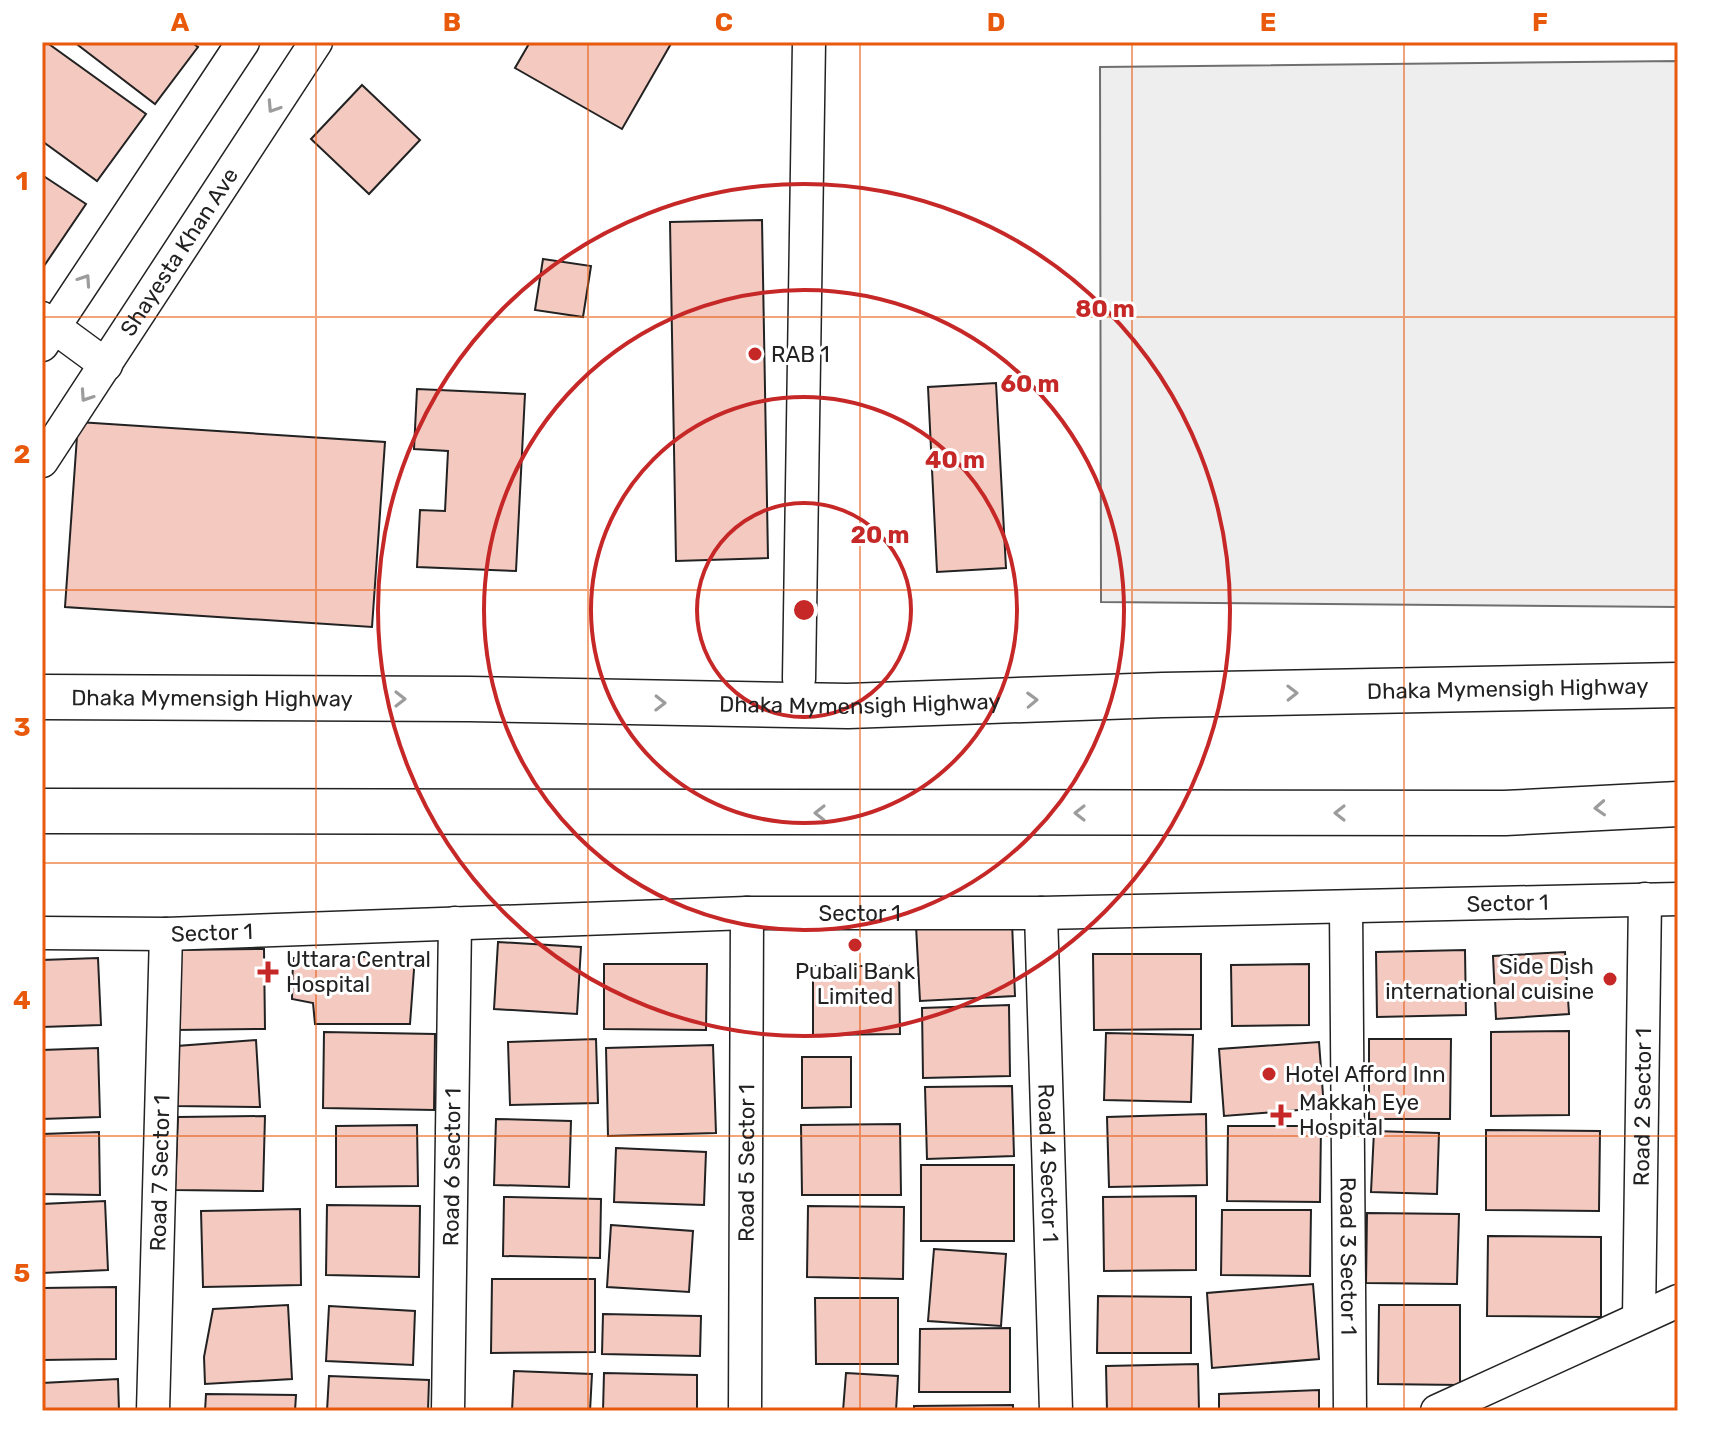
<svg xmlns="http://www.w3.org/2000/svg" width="1720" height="1453" viewBox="0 0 1720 1453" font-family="Rubik,sans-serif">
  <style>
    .green { fill: #eee; stroke: #6f6f6f; stroke-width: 2 }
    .building { fill: #f3c9c0; stroke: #222; stroke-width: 2 }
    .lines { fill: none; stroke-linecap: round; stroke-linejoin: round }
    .minor-casing { stroke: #222; stroke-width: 35 }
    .trunk-casing { stroke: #222; stroke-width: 47 }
    .minor { stroke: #fff; stroke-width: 32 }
    .trunk { stroke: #fff; stroke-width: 44 }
    .oneway { stroke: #9c9c9c }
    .grid { fill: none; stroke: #e8590c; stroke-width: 2; stroke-opacity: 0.55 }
    .ring { fill: none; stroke: #c62828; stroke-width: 4 }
    .poi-dot { fill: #c62828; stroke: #fff; stroke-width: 3 }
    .labels { text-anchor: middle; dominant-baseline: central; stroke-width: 6; stroke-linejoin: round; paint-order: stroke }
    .street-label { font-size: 22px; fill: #222; stroke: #fff }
    .poi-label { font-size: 22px; fill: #222; stroke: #fff; text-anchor: start }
    .centre { fill: #c62828; stroke: #fff; stroke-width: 4 }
    .ring-label { font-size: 24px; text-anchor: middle; font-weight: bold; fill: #c62828; stroke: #fff; stroke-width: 6; stroke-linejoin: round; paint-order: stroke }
    .neatline { fill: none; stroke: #e8590c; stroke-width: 3 }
    .grid-label { font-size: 26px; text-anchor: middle; font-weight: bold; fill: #e8590c }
  </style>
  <rect width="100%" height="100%" fill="#fff"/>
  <!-- green -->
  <polygon class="green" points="1678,61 1678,607 1101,602 1100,67"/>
  <!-- building -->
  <g class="building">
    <polygon points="42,42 46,42 146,114 97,181 42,141"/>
    <polygon points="74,42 191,42 198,47 155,104"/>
    <polygon points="530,42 672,42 622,129 515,68"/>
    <polygon points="362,85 420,140 369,194 311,139"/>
    <polygon points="42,175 86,204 42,269"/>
    <polygon points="762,220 768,558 676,561 670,222"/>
    <polygon points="543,259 591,266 583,317 535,310"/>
    <polygon points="996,383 1006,568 937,572 928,387"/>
    <polygon points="417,389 525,394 516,571 417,567 420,510 445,511 448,451 414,449"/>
    <polygon points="78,422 385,442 372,627 65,607"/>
    <polygon points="1012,922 1015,996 920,1001 916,926"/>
    <polygon points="498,942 581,947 577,1014 494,1009"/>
    <polygon points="264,949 265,1029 175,1030 174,950"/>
    <polygon points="1465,950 1466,1015 1377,1017 1376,952"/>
    <polygon points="1565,952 1569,1014 1496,1019 1493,956"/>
    <polygon points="1093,954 1201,954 1201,1029 1094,1030"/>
    <polygon points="415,956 410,1024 315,1024 313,1003 292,999 293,958"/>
    <polygon points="98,958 101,1025 42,1027 42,960"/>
    <polygon points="604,964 707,964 706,1030 604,1029"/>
    <polygon points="1309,964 1309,1025 1232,1026 1231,965"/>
    <polygon points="813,966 899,966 900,1034 813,1035"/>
    <polygon points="1009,1005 1010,1076 923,1078 922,1008"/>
    <polygon points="1569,1031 1569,1115 1491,1116 1491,1032"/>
    <polygon points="324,1032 435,1034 434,1110 323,1108"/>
    <polygon points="1106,1033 1193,1035 1191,1102 1104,1100"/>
    <polygon points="596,1039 598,1103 510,1105 508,1042"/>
    <polygon points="1369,1039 1451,1039 1450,1119 1369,1119"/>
    <polygon points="256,1040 260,1107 174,1106 177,1046"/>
    <polygon points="1319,1042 1324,1108 1224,1116 1219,1049"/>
    <polygon points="713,1045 716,1133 608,1136 606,1048"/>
    <polygon points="98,1048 100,1117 42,1119 42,1050"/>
    <polygon points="802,1057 851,1057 851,1107 802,1108"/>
    <polygon points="1012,1086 1014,1156 927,1159 925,1087"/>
    <polygon points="1206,1114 1207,1185 1109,1187 1107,1117"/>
    <polygon points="265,1116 263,1191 175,1190 178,1117"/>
    <polygon points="496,1119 571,1121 569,1187 494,1185"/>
    <polygon points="900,1124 901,1195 802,1195 801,1125"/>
    <polygon points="417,1125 418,1186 336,1187 336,1126"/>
    <polygon points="1228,1126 1321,1126 1320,1202 1227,1201"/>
    <polygon points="1486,1130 1600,1131 1599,1211 1486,1210"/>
    <polygon points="1374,1131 1439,1133 1437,1194 1371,1192"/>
    <polygon points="99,1132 100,1195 42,1194 42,1134"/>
    <polygon points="616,1148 706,1152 704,1205 614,1202"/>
    <rect x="921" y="1165" width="93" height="76"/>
    <polygon points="1196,1196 1196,1270 1104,1271 1103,1197"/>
    <polygon points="504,1197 601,1199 600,1258 503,1256"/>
    <polygon points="105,1201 108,1270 42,1273 42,1204"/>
    <polygon points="327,1205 420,1206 419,1277 326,1275"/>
    <polygon points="808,1206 904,1207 903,1279 807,1277"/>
    <polygon points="300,1209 301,1285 203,1287 201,1211"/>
    <polygon points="1222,1210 1311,1210 1310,1276 1221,1275"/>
    <polygon points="1367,1213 1459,1214 1457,1284 1366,1283"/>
    <polygon points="611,1225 693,1231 689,1292 607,1287"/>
    <polygon points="1488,1236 1601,1237 1601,1317 1487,1316"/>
    <polygon points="934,1249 1006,1254 1001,1326 928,1321"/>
    <polygon points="492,1279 595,1279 595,1352 491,1353"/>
    <polygon points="1313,1284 1319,1359 1212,1368 1207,1293"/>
    <polygon points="116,1287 116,1359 42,1360 42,1288"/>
    <polygon points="1098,1296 1191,1297 1191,1353 1097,1353"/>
    <polygon points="815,1298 898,1298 898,1364 816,1364"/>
    <polygon points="288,1305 292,1379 205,1384 204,1357 213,1309"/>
    <polygon points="1379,1305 1460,1305 1460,1385 1378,1384"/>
    <polygon points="329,1306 415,1311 413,1365 326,1361"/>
    <polygon points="603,1314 701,1316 700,1356 602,1354"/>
    <polygon points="1010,1328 1010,1392 919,1392 920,1329"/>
    <polygon points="1198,1364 1199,1411 1107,1411 1106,1366"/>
    <polygon points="514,1371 592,1374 590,1411 512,1411"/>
    <polygon points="604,1373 697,1375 697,1411 603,1411"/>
    <polygon points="846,1373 898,1376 896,1411 843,1411"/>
    <polygon points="329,1376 429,1380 428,1411 327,1411"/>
    <polygon points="118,1379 119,1411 42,1411 42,1383"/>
    <polygon points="1319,1390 1319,1411 1219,1411 1219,1394"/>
    <polygon points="206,1394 296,1395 295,1411 205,1411"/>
    <polygon points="1013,1405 1013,1411 914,1411 914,1406"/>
  </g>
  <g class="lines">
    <!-- minor casing -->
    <g class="minor-casing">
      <g id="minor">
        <polyline points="809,42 799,679 809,42"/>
        <polyline points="42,318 106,365"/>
        <polyline points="42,345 243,42"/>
        <path id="s1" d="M42,461L316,42"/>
        <path id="s2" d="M1346,908L1350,1411"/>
        <path id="s3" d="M1041,913L1056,1411"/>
        <path id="s4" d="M42,933L166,934L747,913H1041L1678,899"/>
        <path id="s5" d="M1639,1317L1645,899"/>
        <path id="s6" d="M153,1411L166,934"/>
        <path id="s7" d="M448,1411L455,923"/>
        <path id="s8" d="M745,1411L747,913"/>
        <polyline points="1437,1411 1678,1301"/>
      </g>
    </g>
    <!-- trunk casing -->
    <g class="trunk-casing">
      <g id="trunk">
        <path id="s9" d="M42,697L469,699L848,706L1163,695L1678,685"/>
        <polyline points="42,811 1505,813 1678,804"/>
      </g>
    </g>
    <!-- minor -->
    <use href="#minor" class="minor"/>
    <!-- trunk -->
    <use href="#trunk" class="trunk"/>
  </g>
  <!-- one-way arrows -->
  <defs><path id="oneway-chevron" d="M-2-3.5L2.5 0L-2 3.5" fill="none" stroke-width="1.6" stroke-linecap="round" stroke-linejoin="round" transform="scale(2)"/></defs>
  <g class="oneway">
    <use href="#oneway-chevron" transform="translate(273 107) rotate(123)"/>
    <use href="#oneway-chevron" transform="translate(85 280) rotate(-56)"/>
    <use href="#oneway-chevron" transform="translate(86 396) rotate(124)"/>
    <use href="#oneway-chevron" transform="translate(1292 693) rotate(-1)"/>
    <use href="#oneway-chevron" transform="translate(400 699)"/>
    <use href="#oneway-chevron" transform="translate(1032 700) rotate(-2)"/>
    <use href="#oneway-chevron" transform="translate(660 703) rotate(1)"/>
    <use href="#oneway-chevron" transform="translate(1600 808) rotate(177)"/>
    <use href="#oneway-chevron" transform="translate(820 813) rotate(-180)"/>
    <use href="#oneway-chevron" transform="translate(1080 813) rotate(-180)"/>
    <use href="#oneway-chevron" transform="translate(1340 813) rotate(180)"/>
  </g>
  <!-- grid -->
  <path class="grid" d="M316,42V1411M588,42V1411M860,42V1411M1132,42V1411M1404,42V1411M42,317H1678M42,590H1678M42,863H1678M42,1136H1678"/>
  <!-- distance rings -->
  <g class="ring">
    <circle cx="804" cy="610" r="107"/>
    <circle cx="804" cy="610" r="213"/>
    <circle cx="804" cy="610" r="320"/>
    <circle cx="804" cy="610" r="426"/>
  </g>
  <!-- markers -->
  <g class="poi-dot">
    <circle cx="755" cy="354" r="8"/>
    <circle cx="855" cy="945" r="8"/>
    <path d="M264 960h8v8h8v8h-8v8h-8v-8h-8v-8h8z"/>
    <circle cx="1610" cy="979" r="8"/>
    <circle cx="1269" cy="1074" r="8"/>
    <path d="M1277 1103h8v8h8v8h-8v8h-8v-8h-8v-8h8z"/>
  </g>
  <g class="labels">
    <!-- street labels -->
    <g class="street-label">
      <text stroke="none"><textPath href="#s1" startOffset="250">Shayesta Khan Ave</textPath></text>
      <text stroke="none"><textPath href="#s9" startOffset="1466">Dhaka Mymensigh Highway</textPath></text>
      <text stroke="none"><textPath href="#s9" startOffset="170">Dhaka Mymensigh Highway</textPath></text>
      <text stroke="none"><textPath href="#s9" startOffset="818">Dhaka Mymensigh Highway</textPath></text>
      <text stroke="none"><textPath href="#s4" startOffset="1466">Sector 1</textPath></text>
      <text stroke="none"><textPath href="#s4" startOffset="818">Sector 1</textPath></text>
      <text stroke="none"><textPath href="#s4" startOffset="170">Sector 1</textPath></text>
      <text stroke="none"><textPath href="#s5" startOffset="210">Road 2 Sector 1</textPath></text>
      <text stroke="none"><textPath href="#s8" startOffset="248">Road 5 Sector 1</textPath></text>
      <text stroke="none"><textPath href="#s3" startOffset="250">Road 4 Sector 1</textPath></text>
      <text stroke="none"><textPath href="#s7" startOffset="244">Road 6 Sector 1</textPath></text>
      <text stroke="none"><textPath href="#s6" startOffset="238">Road 7 Sector 1</textPath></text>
      <text stroke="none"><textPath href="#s2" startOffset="348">Road 3 Sector 1</textPath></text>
    </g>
    <!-- poi labels -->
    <g class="poi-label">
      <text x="771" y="354">RAB 1</text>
      <text x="286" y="959">Uttara Central<tspan x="286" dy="25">Hospital</tspan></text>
      <text x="1594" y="966" text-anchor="end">Side Dish<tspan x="1594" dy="25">international cuisine</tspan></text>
      <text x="855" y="971" text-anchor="middle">Pubali Bank<tspan x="855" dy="25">Limited</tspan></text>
      <text x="1285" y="1074">Hotel Afford Inn</text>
      <text x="1299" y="1102">Makkah Eye<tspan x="1299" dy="25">Hospital</tspan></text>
    </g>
  </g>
  <circle cx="804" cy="610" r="12" class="centre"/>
  <g class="ring-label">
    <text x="1105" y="317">80 m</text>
    <text x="1030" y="392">60 m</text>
    <text x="955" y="468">40 m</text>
    <text x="880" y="543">20 m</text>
  </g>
  <!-- border -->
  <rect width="1720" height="1453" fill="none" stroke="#ffffff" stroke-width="88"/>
  <rect x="44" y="44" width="1632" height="1365" class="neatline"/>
  <g class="grid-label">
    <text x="180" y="31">A</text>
    <text x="452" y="31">B</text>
    <text x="724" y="31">C</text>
    <text x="996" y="31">D</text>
    <text x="1268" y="31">E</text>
    <text x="1540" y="31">F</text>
    <text x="22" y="190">1</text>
    <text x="22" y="463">2</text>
    <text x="22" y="736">3</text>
    <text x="22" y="1009">4</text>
    <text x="22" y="1282">5</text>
  </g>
</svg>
